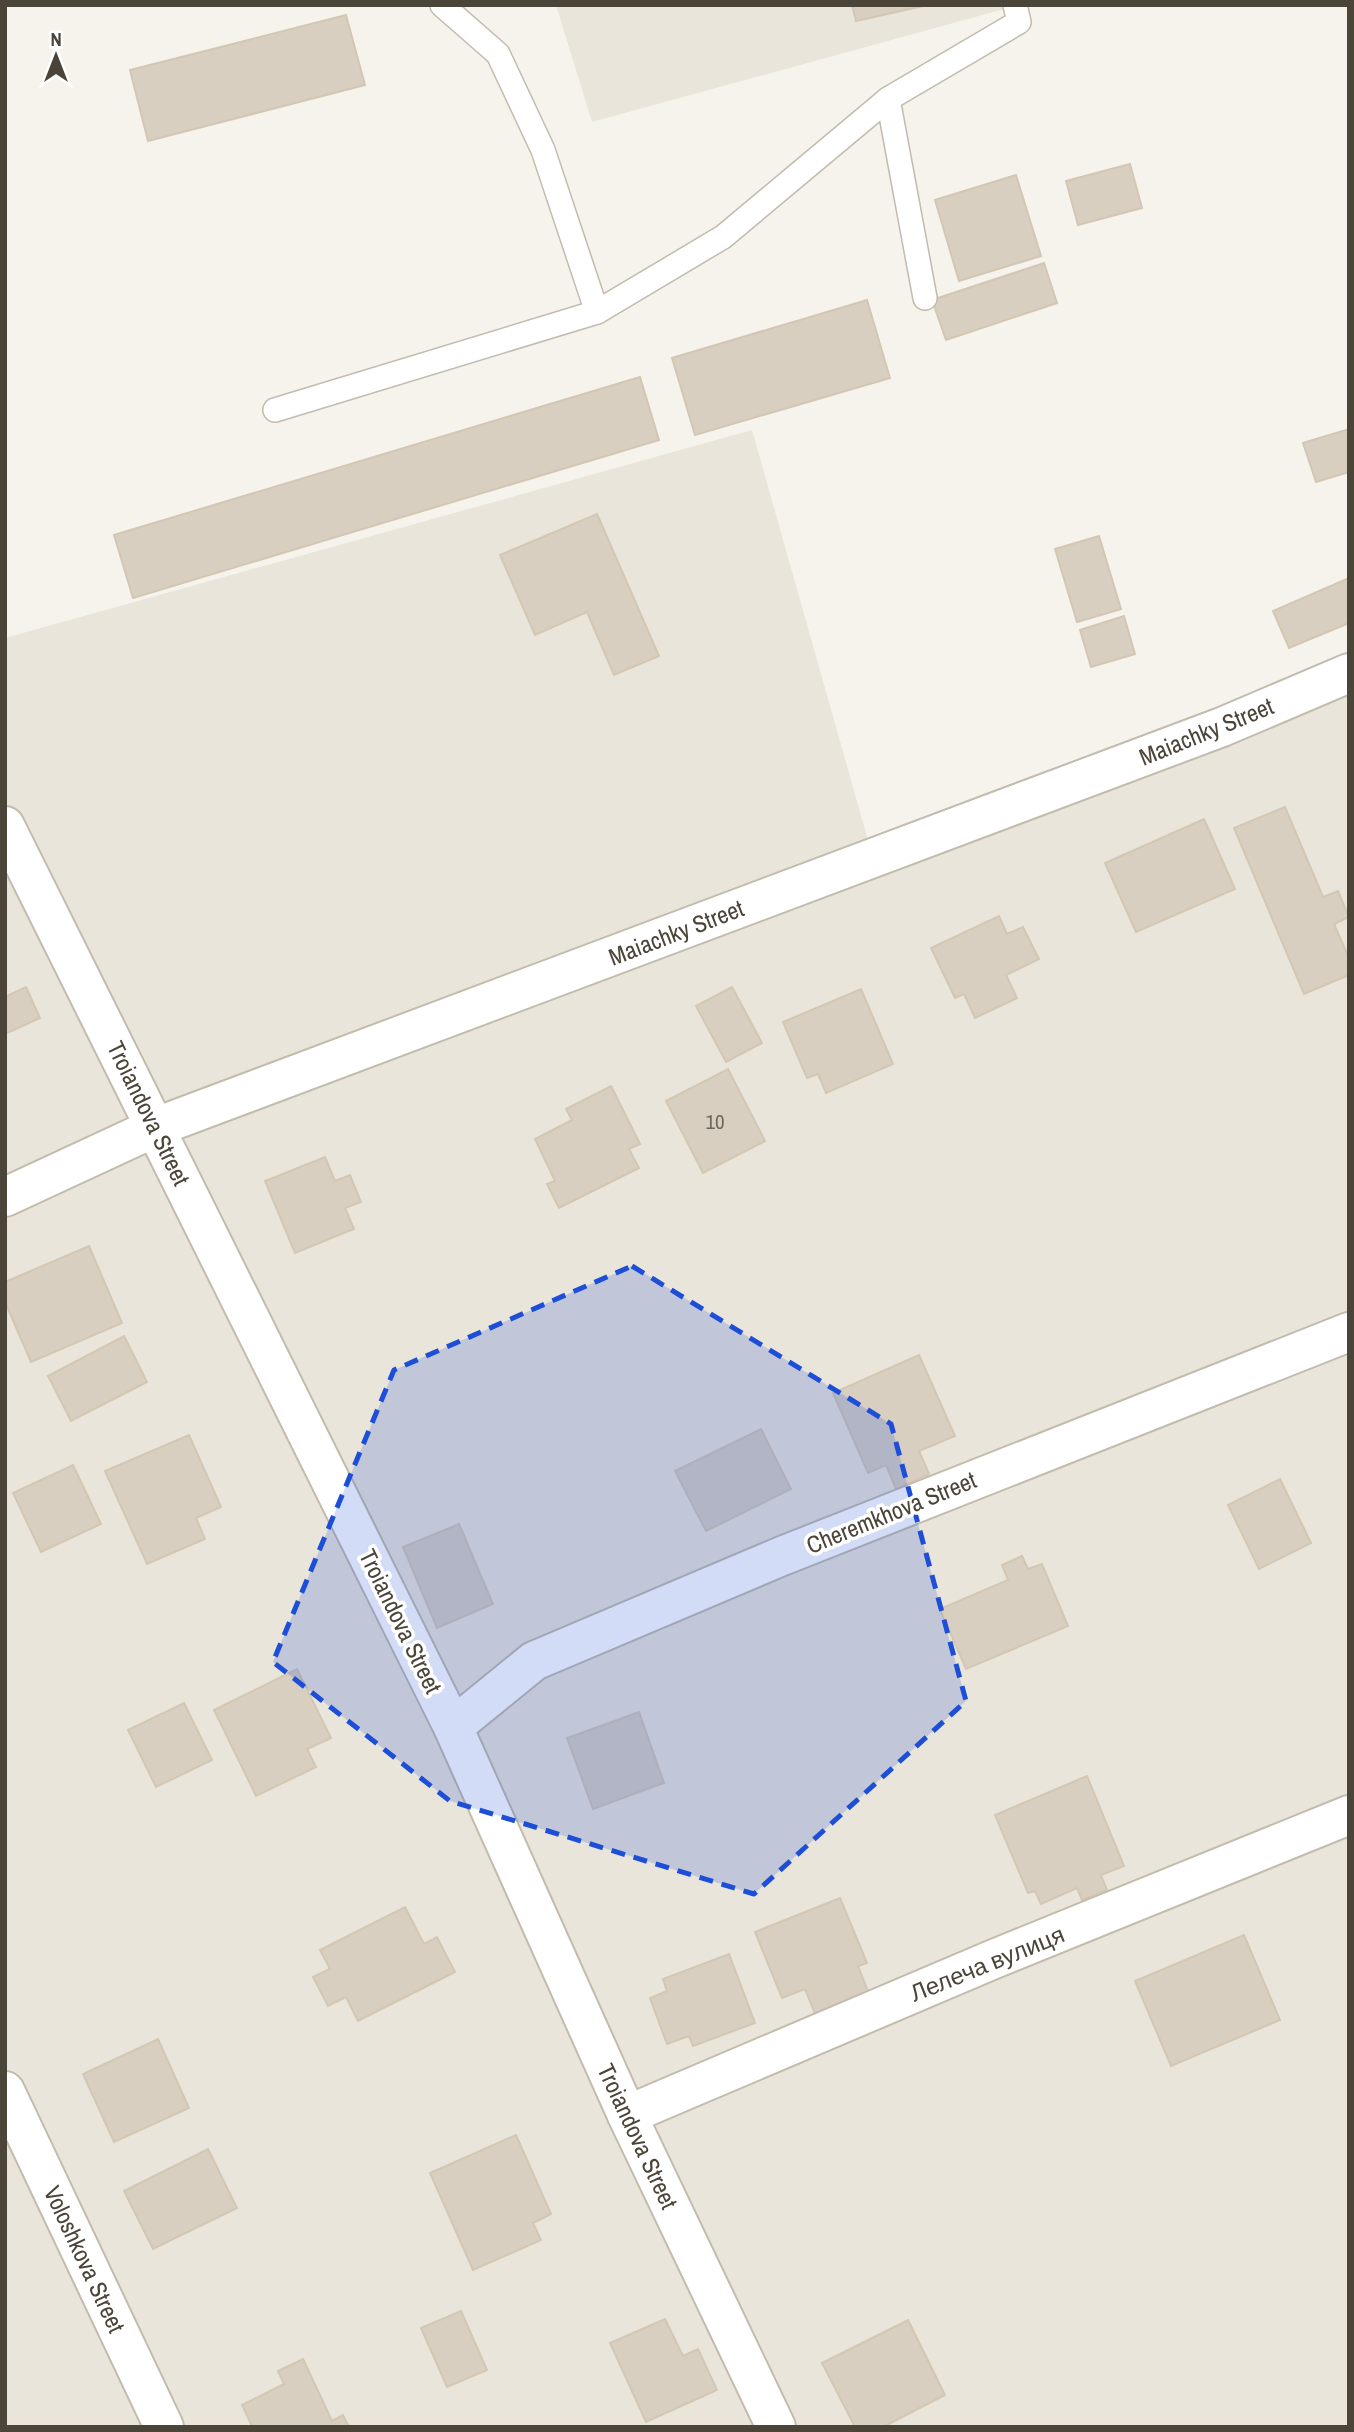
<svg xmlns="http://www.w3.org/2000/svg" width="1354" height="2432" viewBox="0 0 1354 2432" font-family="'Archivo Narrow',sans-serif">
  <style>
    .residential { fill: #eae5da }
    .building { fill: #d8cfc1; stroke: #d3c7b4; stroke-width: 2 }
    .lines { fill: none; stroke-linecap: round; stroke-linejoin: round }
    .service-casing { stroke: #c2bbae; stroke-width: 26 }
    .minor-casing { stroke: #c2bbae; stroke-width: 42 }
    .service { stroke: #fff; stroke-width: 23 }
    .minor { stroke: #fff; stroke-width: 38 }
    .marked { fill: #1d4ed8; fill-opacity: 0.2; stroke: #1d4ed8; stroke-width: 5; stroke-dasharray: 14 9; stroke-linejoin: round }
    .labels { text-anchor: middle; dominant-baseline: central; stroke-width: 7; stroke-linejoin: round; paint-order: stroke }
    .number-label { font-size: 21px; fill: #6e675b }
    .street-label { font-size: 24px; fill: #4b4439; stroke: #fff }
  </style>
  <rect width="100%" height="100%" fill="#f6f3ec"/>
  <!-- residential -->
  <g class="residential">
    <polygon points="556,5 1019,5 592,122"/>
    <polygon points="752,430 877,872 1349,680 1349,2427 5,2427 5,638"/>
  </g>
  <!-- building -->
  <g class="building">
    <polygon points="852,5 923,5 923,6 856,21"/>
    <polygon points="346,15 365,85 148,141 130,70"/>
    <polygon points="1130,164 1142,208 1078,225 1066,181"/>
    <polygon points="1016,175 1041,256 959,281 935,200"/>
    <polygon points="1044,263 1057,303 946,340 932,300"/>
    <polygon points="867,300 890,378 695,435 672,358"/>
    <polygon points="640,377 659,440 133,598 114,535"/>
    <polygon points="1349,429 1349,472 1316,482 1303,443"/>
    <polygon points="597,514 659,656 614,675 587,612 535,635 500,555"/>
    <polygon points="1099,536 1121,609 1077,622 1055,549"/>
    <polygon points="1349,578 1349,623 1289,648 1273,611"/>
    <polygon points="1124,616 1135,654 1091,667 1080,630"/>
    <polygon points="1285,807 1323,897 1338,891 1349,917 1334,924 1349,958 1349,975 1304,994 1234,828"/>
    <polygon points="1204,819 1235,889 1136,932 1105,863"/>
    <polygon points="999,916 1007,934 1023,927 1039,959 1006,975 1017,998 975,1018 964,994 955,998 931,948"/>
    <polygon points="26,987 40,1018 5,1034 5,997"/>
    <polygon points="732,987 762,1043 726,1062 696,1006"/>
    <polygon points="861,989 893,1064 826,1093 818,1074 807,1078 783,1022"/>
    <polygon points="728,1069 765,1141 703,1173 666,1101"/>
    <polygon points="611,1086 640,1144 629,1149 639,1168 559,1208 547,1184 555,1181 535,1139 572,1120 566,1109"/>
    <polygon points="325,1157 335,1181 350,1175 361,1202 345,1208 354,1229 295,1253 265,1181"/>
    <polygon points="89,1246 122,1323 31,1362 5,1302 5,1282"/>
    <polygon points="124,1336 147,1382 71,1421 48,1376"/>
    <polygon points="919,1355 955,1436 919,1451 929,1474 896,1489 886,1465 868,1473 833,1393"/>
    <polygon points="761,1429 791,1489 706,1531 675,1471"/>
    <polygon points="189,1435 221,1507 196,1518 205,1539 147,1564 105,1471"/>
    <polygon points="73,1465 101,1524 41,1552 13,1493"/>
    <polygon points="1280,1479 1311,1543 1259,1569 1228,1505"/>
    <polygon points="459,1524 493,1604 437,1628 403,1547"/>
    <polygon points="1022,1556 1028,1569 1042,1564 1068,1626 966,1669 940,1609 1008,1580 1002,1565"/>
    <polygon points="297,1669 331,1738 307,1749 316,1767 256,1796 214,1710"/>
    <polygon points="184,1703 212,1760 156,1787 128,1730"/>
    <polygon points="639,1712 664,1783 593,1809 567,1738"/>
    <polygon points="1087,1776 1124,1866 1101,1875 1107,1890 1082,1900 1077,1888 1041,1904 1035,1891 1028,1893 995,1815"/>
    <polygon points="840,1898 867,1963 858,1966 869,1994 816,2016 805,1989 782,1998 755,1932"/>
    <polygon points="405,1907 424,1944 437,1937 455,1972 358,2021 346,1997 328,2006 313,1977 330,1969 320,1950"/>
    <polygon points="1244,1935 1280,2020 1171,2066 1135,1981"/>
    <polygon points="729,1954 755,2023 693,2046 689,2036 667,2044 650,1998 667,1991 663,1979"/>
    <polygon points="158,2039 189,2108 114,2142 83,2074"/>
    <polygon points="516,2135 551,2214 533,2223 541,2240 473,2270 430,2173"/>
    <polygon points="208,2149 237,2208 153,2249 124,2191"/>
    <polygon points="461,2311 487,2370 447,2387 421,2328"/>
    <polygon points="665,2319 683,2356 698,2349 717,2390 646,2422 610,2343"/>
    <polygon points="908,2320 945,2395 883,2427 855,2427 822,2363"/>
    <polygon points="303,2359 332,2421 343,2415 349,2427 250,2427 252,2426 242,2405 284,2384 278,2371"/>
  </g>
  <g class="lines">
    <!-- service casing -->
    <g class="service-casing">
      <g id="service">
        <polyline points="925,298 888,99 1019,22 1015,5"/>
        <polyline points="597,312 723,237 888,99"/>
        <polyline points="275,410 597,312 543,150 498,54 442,5"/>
      </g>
    </g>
    <!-- minor casing -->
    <g class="minor-casing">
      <g id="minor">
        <polyline points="5,826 453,1727 627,2115 776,2427"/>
        <polyline points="5,1197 156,1127 1222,727 1349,673"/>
        <polyline points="453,1727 534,1661 782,1556 1349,1332"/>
        <polyline points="5,2091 164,2427"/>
        <polyline points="627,2115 994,1959 1349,1815"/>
      </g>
    </g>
    <!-- service -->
    <use href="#service" class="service"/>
    <!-- minor -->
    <use href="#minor" class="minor"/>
  </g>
  <!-- marked area -->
  <path class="marked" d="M632,1266L891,1424L966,1701L754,1894L450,1801L273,1662L394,1370Z"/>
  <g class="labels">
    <!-- number labels -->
    <g class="number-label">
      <text x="715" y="1121">10</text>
    </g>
    <!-- street labels -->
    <g class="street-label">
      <text transform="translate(1206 731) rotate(-22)">Maiachky Street</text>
      <text transform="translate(676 932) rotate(-21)">Maiachky Street</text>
      <text transform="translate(149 1113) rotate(64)">Troiandova Street</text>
      <text transform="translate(891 1512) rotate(-22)">Cheremkhova Street</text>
      <text transform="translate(401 1621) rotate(64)">Troiandova Street</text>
      <text transform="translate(987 1963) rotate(-22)">Лелеча вулиця</text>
      <text transform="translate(638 2136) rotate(65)">Troiandova Street</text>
      <text transform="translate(85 2259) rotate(65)">Voloshkova Street</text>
    </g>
  </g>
  <!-- border -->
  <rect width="1354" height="2432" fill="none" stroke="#4b4439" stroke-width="14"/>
  <!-- north arrow -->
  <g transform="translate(56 56)" stroke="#ffffff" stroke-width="5" paint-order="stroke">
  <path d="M0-5L12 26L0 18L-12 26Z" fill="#4b4439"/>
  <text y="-10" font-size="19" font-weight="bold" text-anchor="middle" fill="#4b4439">N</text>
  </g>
</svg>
